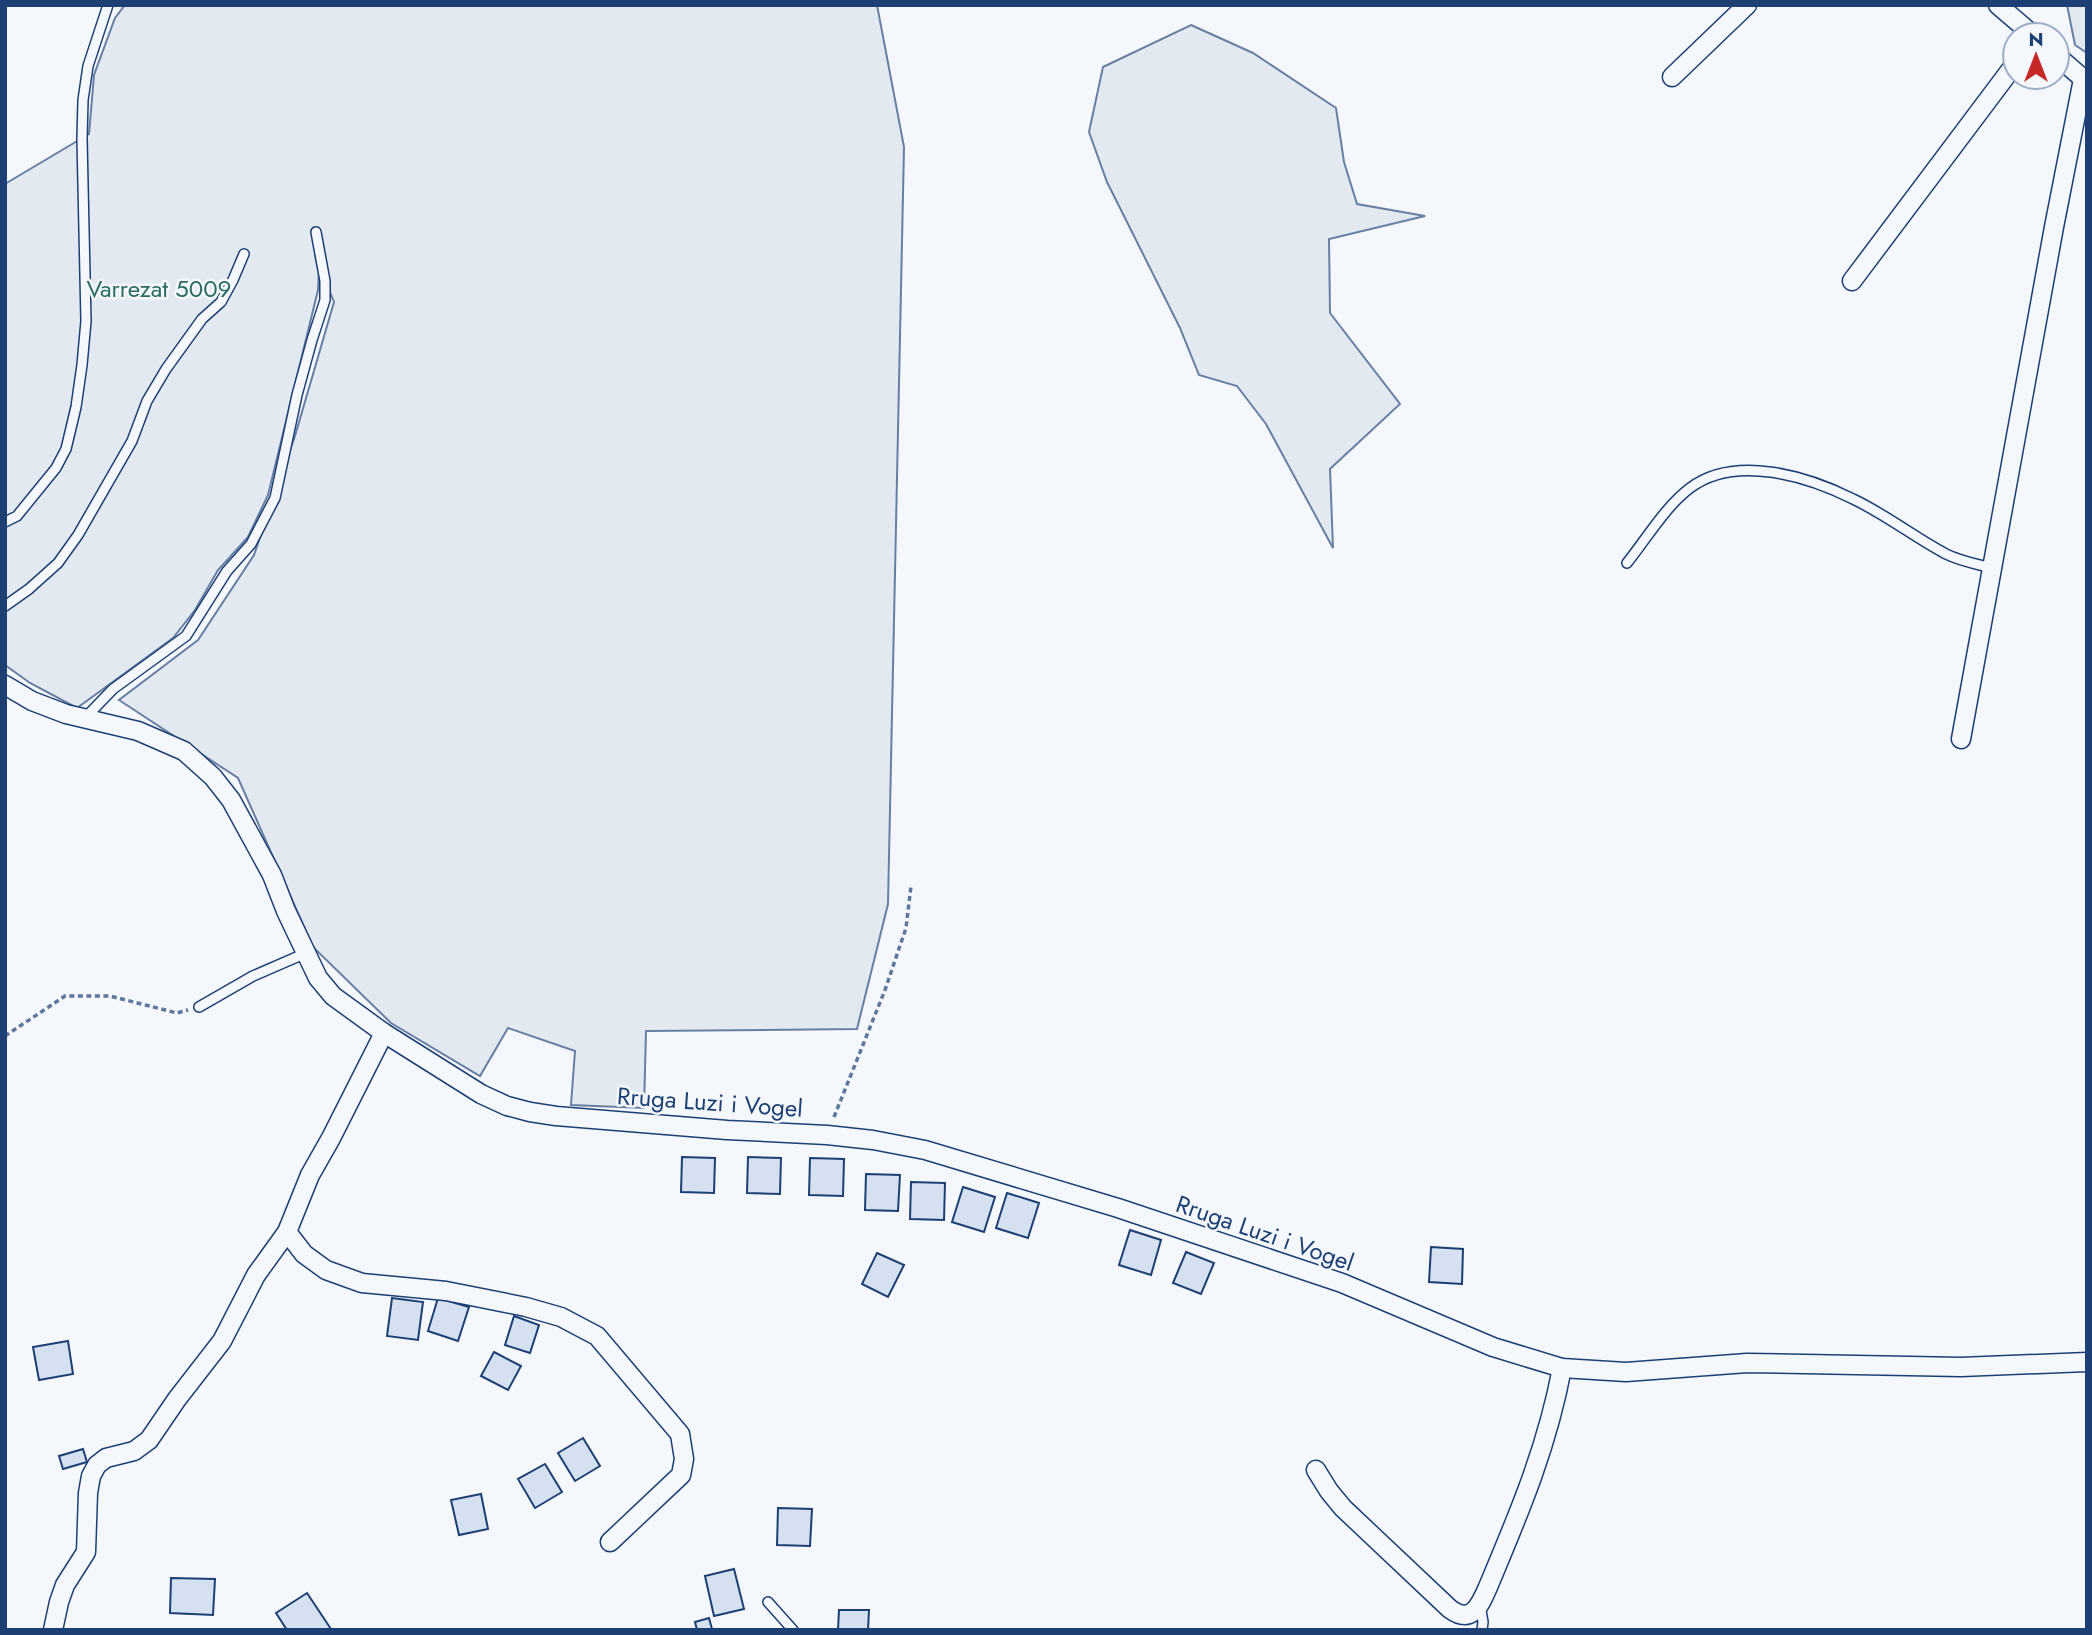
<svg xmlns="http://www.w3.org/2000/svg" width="2092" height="1635" viewBox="0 0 2092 1635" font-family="Jost,sans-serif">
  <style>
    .green { fill: #e3e9f0; stroke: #687fa3; stroke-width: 2 }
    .building { fill: #d5e0f0; stroke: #1d3f73; stroke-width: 2 }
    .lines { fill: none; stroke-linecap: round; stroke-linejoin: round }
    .service-casing { stroke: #1d3f73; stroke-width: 12 }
    .minor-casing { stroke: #1d3f73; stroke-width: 21 }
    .path { stroke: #5e769c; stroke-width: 3.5; stroke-dasharray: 5 3.5; stroke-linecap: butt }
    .service { stroke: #f4f7fb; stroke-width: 9 }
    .minor { stroke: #f4f7fb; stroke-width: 18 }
    .labels { text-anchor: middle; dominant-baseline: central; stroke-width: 5; stroke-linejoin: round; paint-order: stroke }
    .park-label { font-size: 24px; fill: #2c6c60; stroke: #f4f7fb }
    .street-label { font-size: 24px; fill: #1d3f73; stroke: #f4f7fb }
  </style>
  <rect width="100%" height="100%" fill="#f4f7fb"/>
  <!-- green -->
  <g class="green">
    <polygon points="125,5 877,5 904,147 888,904 857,1029 646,1031 644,1108 571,1105 575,1051 508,1028 480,1076 391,1023 313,947 238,778 119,700 198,640 254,555 295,436 334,302 315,255 319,269 318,290 268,495 248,537 218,570 195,610 173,638 77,708 30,683 5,665 5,184 89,134 94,75 115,18"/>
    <polygon points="2067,5 2087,5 2087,53 2075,45"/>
    <polygon points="1191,25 1253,53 1336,108 1344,162 1357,204 1425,216 1329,239 1330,313 1400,404 1330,469 1333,548 1266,424 1237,386 1199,375 1180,328 1107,182 1089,132 1103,67"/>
  </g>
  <!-- building -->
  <g class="building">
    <polygon points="682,1157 715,1158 714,1193 681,1192"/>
    <polygon points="748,1157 781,1158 780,1194 747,1193"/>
    <polygon points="810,1158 844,1159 843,1196 809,1195"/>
    <polygon points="866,1174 900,1175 898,1211 865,1210"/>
    <polygon points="911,1182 945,1183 944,1220 910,1219"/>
    <polygon points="963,1187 995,1197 984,1232 952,1222"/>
    <polygon points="1007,1193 1039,1203 1028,1238 996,1228"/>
    <polygon points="1130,1230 1161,1240 1151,1275 1119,1265"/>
    <polygon points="1431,1247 1463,1249 1462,1284 1429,1282"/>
    <polygon points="1186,1252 1214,1263 1201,1294 1173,1283"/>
    <polygon points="877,1253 904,1265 888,1297 862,1284"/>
    <polygon points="392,1298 423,1302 418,1340 387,1336"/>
    <polygon points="438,1298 469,1307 458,1341 428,1331"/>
    <polygon points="514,1316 539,1325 530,1353 505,1345"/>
    <polygon points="68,1341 73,1374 39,1380 33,1347"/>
    <polygon points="494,1352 521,1366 508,1390 481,1376"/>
    <polygon points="583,1438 600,1466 575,1481 558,1453"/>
    <polygon points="83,1449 87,1462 63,1469 59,1456"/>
    <polygon points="545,1464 562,1492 535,1508 518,1479"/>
    <polygon points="481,1494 488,1529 459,1535 451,1500"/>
    <polygon points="778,1508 812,1509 810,1546 777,1545"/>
    <polygon points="734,1569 744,1609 714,1616 705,1576"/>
    <polygon points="171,1578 215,1579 213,1615 170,1613"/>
    <polygon points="307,1593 331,1629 330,1630 287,1630 276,1613"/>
    <polygon points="839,1610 869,1610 868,1630 838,1630"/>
    <polygon points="709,1618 712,1629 697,1630 695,1622"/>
  </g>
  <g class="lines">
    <!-- service casing -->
    <g class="service-casing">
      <g id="service">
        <polyline points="5,522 17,516 56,468 66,449 76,407 82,365 86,321 82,139 83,100 88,66 108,5"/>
        <path d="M1627,563C1647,538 1665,507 1690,488C1735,454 1807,476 1853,499C1885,514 1914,537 1946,554C1960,561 1976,564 1992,568"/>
        <polyline points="5,606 29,589 58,563 78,535 132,441 147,401 166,369 202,319 221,302 233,280 244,254"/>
        <polyline points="85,718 113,689 186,636 227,571 251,544 275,498 297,395 312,340 325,300 325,281 316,232"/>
        <polyline points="199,1007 253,976 306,953"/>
        <polyline points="768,1602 793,1630"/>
        <polyline points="1480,1605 1483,1622 1482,1630"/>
      </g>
    </g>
    <!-- minor casing -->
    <g class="minor-casing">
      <g id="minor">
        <polyline points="1998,5 2033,35"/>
        <polyline points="2057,56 2087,82"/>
        <polyline points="1672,77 1747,5"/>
        <polyline points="1852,281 2015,64"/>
        <polyline points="5,685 32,701 66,714 138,731 184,751 213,777 231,800 272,875 286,911 318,978 333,996 384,1033 481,1094 507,1106 530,1112 556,1116 727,1130 827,1135 873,1140 925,1150 1118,1208 1342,1283 1493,1347 1562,1368 1626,1372 1747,1363 1961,1367 2087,1362"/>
        <polyline points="1961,739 2054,227 2083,79"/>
        <polyline points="287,1232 304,1254 326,1270 362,1283 446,1291 526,1307 561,1317 597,1336 680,1434 684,1459 681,1475 610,1542"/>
        <path d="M1316,1470L1329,1491L1343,1508L1450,1609C1472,1625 1480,1605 1488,1587C1519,1513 1547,1448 1562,1368"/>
        <polyline points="53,1630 59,1602 65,1585 86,1552 88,1493 91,1476 97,1465 106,1458 134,1451 149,1440 177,1399 222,1341 256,1275 287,1232 310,1175 331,1138 384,1033"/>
      </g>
    </g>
    <!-- path -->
    <g class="path">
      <polyline points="5,1036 65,996 110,996 177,1013 188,1010"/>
      <polyline points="834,1117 885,990 906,928 911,886"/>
    </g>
    <!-- service -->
    <use href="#service" class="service"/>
    <!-- minor -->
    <use href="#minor" class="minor"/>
  </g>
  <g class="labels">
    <!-- park labels -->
    <g class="park-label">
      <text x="159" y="288">Varrezat 5009</text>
    </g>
    <!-- street labels -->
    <g class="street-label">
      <text transform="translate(710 1102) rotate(4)">Rruga Luzi i Vogel</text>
      <text transform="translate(1265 1233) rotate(19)">Rruga Luzi i Vogel</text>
    </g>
  </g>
  <!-- border -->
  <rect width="2092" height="1635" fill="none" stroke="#1d3f73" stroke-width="14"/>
  <!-- north arrow -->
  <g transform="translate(2036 56)"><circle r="33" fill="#f4f7fb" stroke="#9eadc5" stroke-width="2"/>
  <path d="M0-5L12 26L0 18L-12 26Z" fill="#c62828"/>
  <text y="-10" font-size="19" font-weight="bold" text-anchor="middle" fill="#1d3f73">N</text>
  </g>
</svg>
